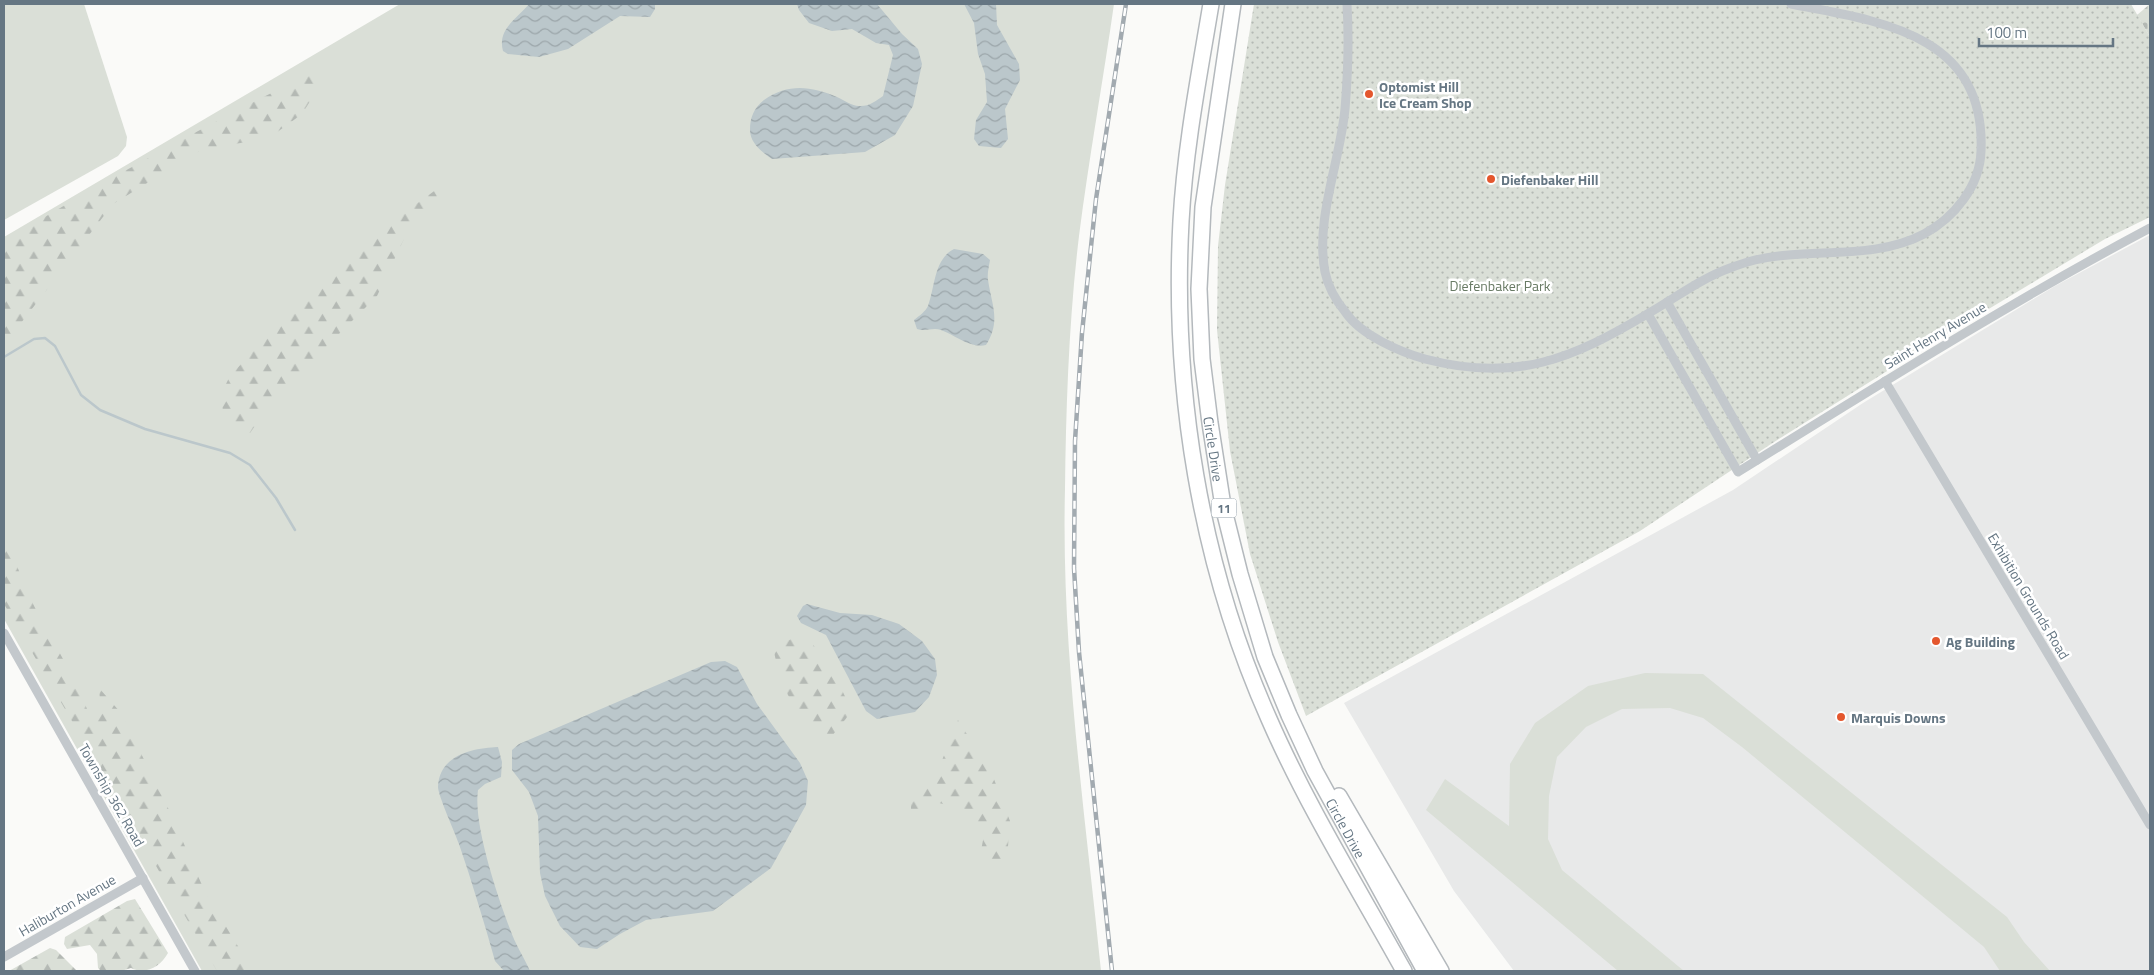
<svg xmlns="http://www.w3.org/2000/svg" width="2154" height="975" viewBox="0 0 2154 975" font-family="'Titillium Web',sans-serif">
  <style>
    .built { fill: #e8e9e9 }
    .green { fill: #dadfd7 }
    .forest { fill: url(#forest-firs) }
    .cemetery { fill: url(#cemetery-stones) }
    .park { fill: url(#park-dots) }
    .water { fill: url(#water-waves) }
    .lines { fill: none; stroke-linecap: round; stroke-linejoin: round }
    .stream { stroke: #bbc7cb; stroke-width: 2.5 }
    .highway-casing { stroke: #b4b9bd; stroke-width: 18 }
    .street { stroke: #c3c8cc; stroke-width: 9 }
    .highway { stroke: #fff; stroke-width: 15 }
    .rail-casing { stroke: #a2aab0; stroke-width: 4.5 }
    .rail { stroke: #fff; stroke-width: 2.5; stroke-dasharray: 8; stroke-linecap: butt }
    .poi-dot { fill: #e4572e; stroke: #fff; stroke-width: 2 }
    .labels { text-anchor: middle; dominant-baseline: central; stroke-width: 5; stroke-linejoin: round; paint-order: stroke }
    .shield { fill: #fff; stroke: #939fa8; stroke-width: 1 }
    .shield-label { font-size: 12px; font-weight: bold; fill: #657683 }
    .poi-label { font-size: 14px; font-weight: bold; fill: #657683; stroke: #fff; text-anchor: start }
    .park-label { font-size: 14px; fill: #687a64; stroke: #fff }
    .street-label { font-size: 14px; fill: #657683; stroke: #fff }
  </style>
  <defs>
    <pattern id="forest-firs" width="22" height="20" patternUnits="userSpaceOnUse" patternTransform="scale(1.25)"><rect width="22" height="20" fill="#dadfd7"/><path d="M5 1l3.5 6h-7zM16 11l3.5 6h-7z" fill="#b4b9b4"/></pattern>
    <pattern id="cemetery-stones" width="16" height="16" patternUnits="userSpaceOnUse" patternTransform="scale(1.25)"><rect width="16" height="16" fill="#dadfd7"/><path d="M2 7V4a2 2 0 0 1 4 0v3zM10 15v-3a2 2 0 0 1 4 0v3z" fill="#b4b9b4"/></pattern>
    <pattern id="park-dots" width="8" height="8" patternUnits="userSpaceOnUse" patternTransform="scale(1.25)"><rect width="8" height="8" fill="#dadfd7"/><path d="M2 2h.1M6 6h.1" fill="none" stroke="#b4b9b4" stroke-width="1.8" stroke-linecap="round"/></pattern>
    <pattern id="water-waves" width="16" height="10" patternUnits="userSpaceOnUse" patternTransform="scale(1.25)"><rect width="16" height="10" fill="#bbc7cb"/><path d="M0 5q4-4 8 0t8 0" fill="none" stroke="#9ca6aa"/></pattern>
  </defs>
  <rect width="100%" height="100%" fill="#fafaf8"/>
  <!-- built -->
  <polygon class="built" points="2150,235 2150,971 1514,971 1454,891 1344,703 1733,490 1863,403 2055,286"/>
  <!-- green -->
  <g class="green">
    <polygon points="4,4 84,4 127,137 126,146 118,156 4,220"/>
    <path d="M400,4H1114C1103,81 1089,158 1079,236C1069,319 1066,405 1065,489C1061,650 1085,812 1101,971H202L4,619V237Z"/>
    <polygon points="1645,673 1703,674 2007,917 2024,942 2050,971 2000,971 1984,947 1742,747 1703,718 1670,708 1622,709 1586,727 1557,757 1549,796 1548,839 1562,870 1684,971 1618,971 1426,810 1445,779 1509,826 1510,764 1535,723 1588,686"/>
  </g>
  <!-- forest -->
  <g class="forest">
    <path d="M314,72L324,79L302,114L269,138L201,150L113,204L4,345V241C105,181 208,123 314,72Z"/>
    <polygon points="437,189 444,203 405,237 377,296 274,399 250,433 229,427 219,398 230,376 293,308 397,218"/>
    <path d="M4,541C16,558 21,579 30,598C48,635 72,670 87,709L101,713L99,688L121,713L170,812L205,892L253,971H217L4,604Z"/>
    <polygon points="803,634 828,661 852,711 828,741 803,723 780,680 773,647"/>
    <polygon points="958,720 992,774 1010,821 1007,859 987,870 980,856 984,835 972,811 939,803 911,811 911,797 935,778"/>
    <path d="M135,899L168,953C160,967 146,975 131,968L121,971H101L98,968L97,954L90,945L67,949L64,944L65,937L127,901Z"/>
    <polygon points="50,948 56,950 77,971 9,971"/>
  </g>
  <!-- cemetery -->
  <polygon class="cemetery" points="2150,4 2150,37 2137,15"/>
  <!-- park -->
  <polygon class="park" points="1254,4 2131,4 2150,37 2150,217 2105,239 1927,346 1771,444 1640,531 1306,716 1278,642 1250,554 1230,451 1217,330 1218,246 1225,185"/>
  <!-- water -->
  <g class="water">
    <path d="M529,4H655V9L650,17L620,16L568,49L539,57L508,54L503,51C497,29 517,19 529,4Z"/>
    <path d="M797,4H877L902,34L918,49L922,64L913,106L895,135L865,152L772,159C762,152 750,143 750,130C750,117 754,108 764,100C788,83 811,86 837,97C844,100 852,106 859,106C868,107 876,101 883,96L893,55L889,45L876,43L852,29L832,31L809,23L799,10Z"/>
    <polygon points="964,4 996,4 997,25 1019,64 1020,80 1005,109 1008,139 1001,148 979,146 974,139 976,120 987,102 985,74 978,54 974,23"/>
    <path d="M954,249L983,254L990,260C989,266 987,274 988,280C992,306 1001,321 986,345C971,349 955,335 941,330C933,327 925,332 917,329L914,320C919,316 926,311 928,306C935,287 934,259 954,249Z"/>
    <polygon points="807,604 840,613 872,615 899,624 922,641 935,659 937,675 929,697 915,712 877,719 866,711 826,635 801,623 797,616 803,606"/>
    <polygon points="725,661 737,667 757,704 800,763 808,781 806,805 771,868 713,911 646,920 620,934 597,949 580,947 560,926 545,896 540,873 538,816 529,792 512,770 512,750 519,744 711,662"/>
    <path d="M498,747L502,762L501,777L485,784L478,790C473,824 497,895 510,929C515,944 524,957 530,971H504L495,961C484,922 472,882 459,844C455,833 438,795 438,787C439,755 473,748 498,747Z"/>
  </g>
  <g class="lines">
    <!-- stream -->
    <polyline class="stream" points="4,357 34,339 45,338 55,346 81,395 100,410 145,429 230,453 250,465 276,498 295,530"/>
    <!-- highway casing -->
    <g class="highway-casing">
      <g id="highway">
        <path d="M1211,4C1199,76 1185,148 1181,221C1172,390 1200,564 1269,719C1307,806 1358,888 1404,971"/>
        <path id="s1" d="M1233,4L1203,207L1199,289L1202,359L1210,423L1223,506L1240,574L1265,657L1289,715L1315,771L1425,971"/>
        <polyline points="1339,796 1441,971"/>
      </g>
    </g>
    <!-- street -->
    <g class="street">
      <path d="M1347,4C1349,39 1348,74 1345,109C1340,162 1315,219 1325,272C1328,287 1337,302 1346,313C1361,335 1400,352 1425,359C1516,383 1572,359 1649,313C1675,298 1702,278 1730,268C1738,265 1747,262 1755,260C1810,247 1873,261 1924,234C1954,218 1980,186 1981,151C1986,34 1880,21 1791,4"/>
      <polyline points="1667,302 1757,460"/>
      <path d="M1648,314L1738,472C1874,388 2009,303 2150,228"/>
      <polyline points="1885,381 2150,825"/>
      <polyline points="4,633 195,971"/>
      <polyline points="4,957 143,878"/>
    </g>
    <!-- highway -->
    <use href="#highway" class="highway"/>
    <!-- rail casing -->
    <g class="rail-casing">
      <polyline id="rail" points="1112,971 1079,652 1074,568 1075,441 1082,333 1096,199 1126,4"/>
    </g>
    <!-- rail -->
    <use href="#rail" class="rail"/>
  </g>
  <!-- markers -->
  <g class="poi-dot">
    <circle cx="1369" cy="94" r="5"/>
    <circle cx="1491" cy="179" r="5"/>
    <circle cx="1936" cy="641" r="5"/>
    <circle cx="1841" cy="717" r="5"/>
  </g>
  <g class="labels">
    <!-- shield labels -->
    <rect class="shield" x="1211.5" y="498.5" width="25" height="19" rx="4"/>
    <g class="shield-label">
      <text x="1224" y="508">11</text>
    </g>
    <!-- poi labels -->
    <g class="poi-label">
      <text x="1379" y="86">Optomist Hill<tspan x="1379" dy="16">Ice Cream Shop</tspan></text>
      <text x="1501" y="179">Diefenbaker Hill</text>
      <text x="1946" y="641">Ag Building</text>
      <text x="1851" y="717">Marquis Downs</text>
    </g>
    <!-- park labels -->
    <g class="park-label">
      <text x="1500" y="285">Diefenbaker Park</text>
    </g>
    <!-- street labels -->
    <g class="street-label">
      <text transform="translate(1935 335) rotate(-31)">Saint Henry Avenue</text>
      <text stroke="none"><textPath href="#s1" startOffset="448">Circle Drive</textPath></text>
      <text transform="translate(2029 596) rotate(59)">Exhibition Grounds Road</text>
      <text transform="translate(112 795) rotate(60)">Township 362 Road</text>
      <text stroke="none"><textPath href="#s1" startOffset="852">Circle Drive</textPath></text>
      <text transform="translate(67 905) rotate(-30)">Haliburton Avenue</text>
    </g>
  </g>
  <!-- border -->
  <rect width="2154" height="975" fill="none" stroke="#657683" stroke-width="10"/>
  <!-- scale -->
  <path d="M1979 38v8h134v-8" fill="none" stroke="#657683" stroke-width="2.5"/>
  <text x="1986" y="38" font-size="15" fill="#657683" stroke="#ffffff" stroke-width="4" paint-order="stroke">100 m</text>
</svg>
